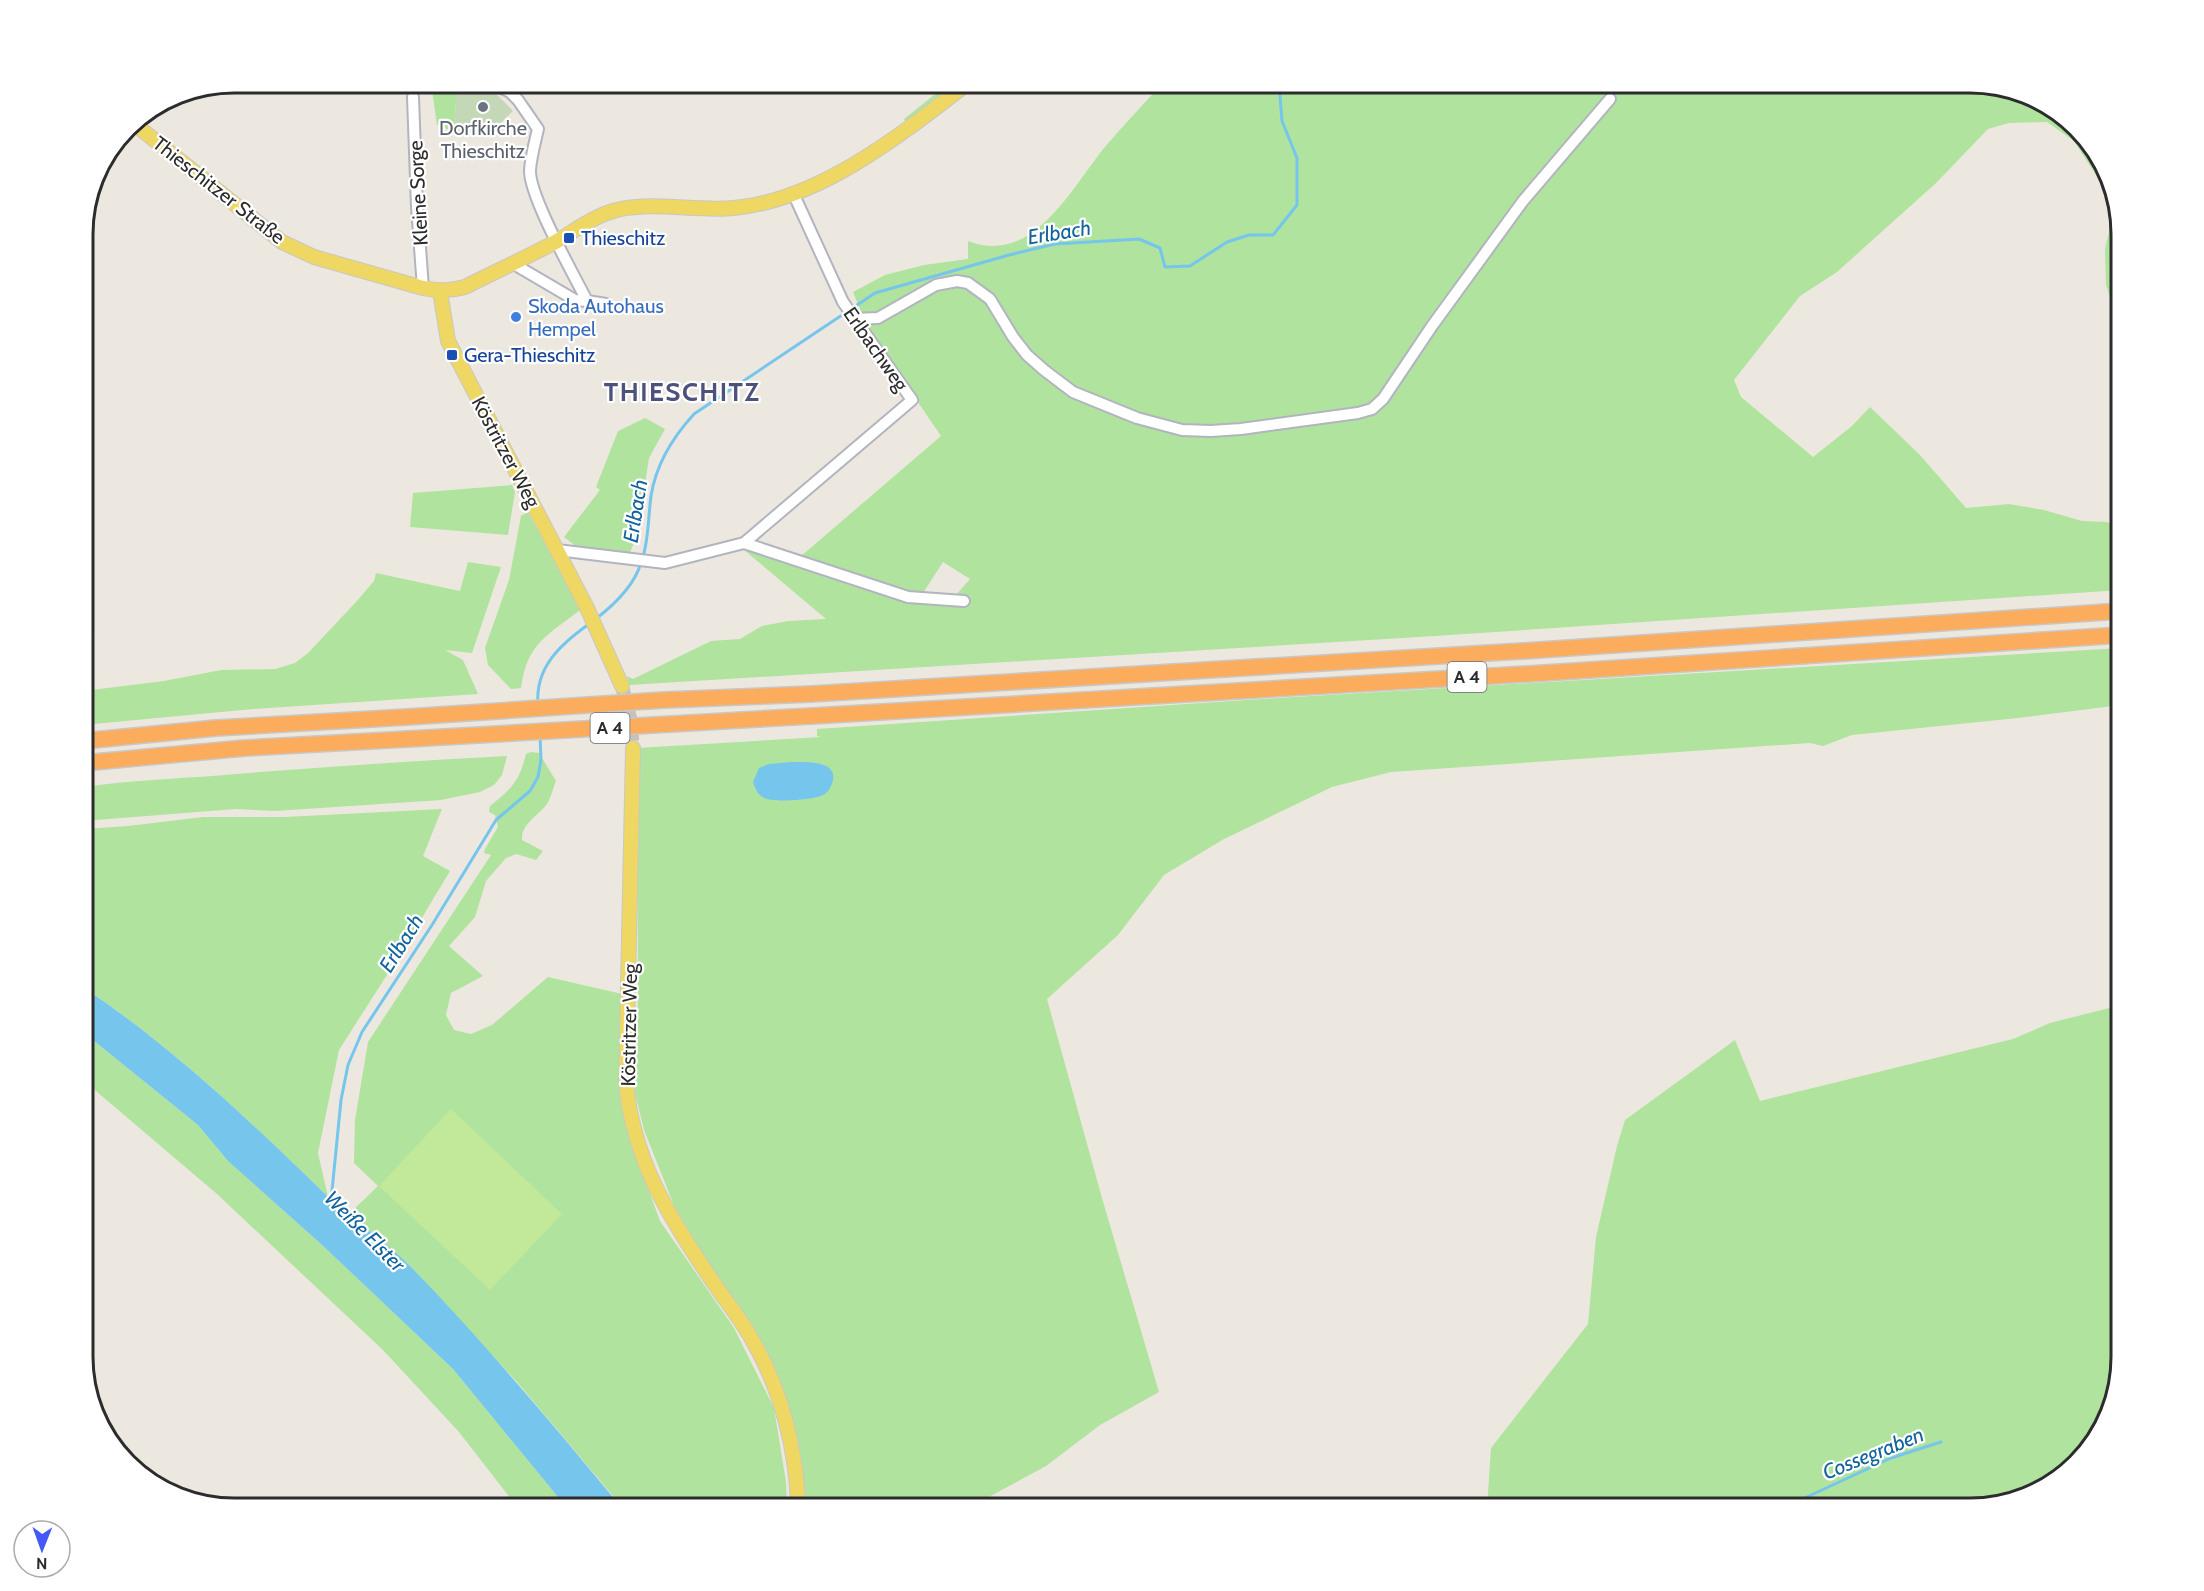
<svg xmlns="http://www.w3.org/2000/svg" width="2204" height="1591" viewBox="0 0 2204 1591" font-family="Cabin,sans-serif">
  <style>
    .green { fill: #b0e39d }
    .cemetery { fill: #c4d7b7 }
    .pitch { fill: #c2e999 }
    .water { fill: #75c5ed }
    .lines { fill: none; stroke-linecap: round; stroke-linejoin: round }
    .stream { stroke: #75c5ed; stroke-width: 3 }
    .major-tunnel { stroke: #c6c2bb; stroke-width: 14; stroke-dasharray: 14 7; stroke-linecap: butt }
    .minor-casing { stroke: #b2b4bf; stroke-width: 14 }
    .major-casing { stroke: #c8c8c8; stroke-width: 16 }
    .highway-casing { stroke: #c8c8c8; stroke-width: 18 }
    .minor { stroke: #fff; stroke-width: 10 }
    .major { stroke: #eed763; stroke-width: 14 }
    .highway { stroke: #fbac5d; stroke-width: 15 }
    .highway-bridge-casing { stroke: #c8c8c8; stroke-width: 18; stroke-linecap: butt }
    .highway-bridge { stroke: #fbac5d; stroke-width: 15 }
    .worship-dot { fill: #6b7280; stroke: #fff; stroke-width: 2 }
    .transit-dot { fill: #1a4fb4; stroke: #fff; stroke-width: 2 }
    .shop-dot { fill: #3f7fe0; stroke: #fff; stroke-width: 2 }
    .labels { text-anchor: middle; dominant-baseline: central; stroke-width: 4.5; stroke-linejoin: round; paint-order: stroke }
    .shield { fill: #fff; stroke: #6b6b6b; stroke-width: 1.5 }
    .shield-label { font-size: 18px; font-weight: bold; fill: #2c2c2c }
    .worship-label { font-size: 20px; fill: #5b616d; stroke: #fff }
    .street-label { font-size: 20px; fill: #2c2c2c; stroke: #fff }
    .transit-label { font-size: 20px; fill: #164399; stroke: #fff; text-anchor: start }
    .shop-label { font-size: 20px; fill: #366cbe; stroke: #fff; text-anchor: start }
    .water-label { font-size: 21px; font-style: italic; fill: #10639c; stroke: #fff }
    .district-label { font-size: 26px; font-weight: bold; letter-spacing: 1.5px; fill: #4d527d; stroke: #fff }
    .rim { fill: none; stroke: #2c2c2c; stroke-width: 3 }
  </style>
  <rect width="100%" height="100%" fill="#ede8df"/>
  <!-- green -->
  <g class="green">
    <polygon points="431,83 457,83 455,116 457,133 437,125"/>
    <polygon points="949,83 975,83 912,135 904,119"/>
    <path d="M1163,83H1491L1503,91L1509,83H1971L2019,90L2062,113L2106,166L2121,233V320L2115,312L2106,285L2105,249L2113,214L2110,197L2074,141L2047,122L2009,123L1988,129L1936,183L1837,272L1800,296L1734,380L1741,397L1813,457L1852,426L1870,407L1920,455L1966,508L2009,504L2044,510L2082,521L2107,522L2121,529V590L1435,636L629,685L627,676L633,679L711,641L740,639L762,626L788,621L826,619L743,549L907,600L955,596L970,579L943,562L923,593H908L800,557L941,436L868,329L853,292L885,275L924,265L968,259V241C1033,266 1070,190 1104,148C1123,126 1143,104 1163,83Z"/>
    <polygon points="645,418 665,429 649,458 637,535 629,555 581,550 564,537 600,490 596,487 618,431"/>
    <polygon points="512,485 515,492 508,535 410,527 413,493"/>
    <path d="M528,512L580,610C547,636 527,643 521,688L511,689L488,665L485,648L509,580L521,516Z"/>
    <polygon points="468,562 501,567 472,653 445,650 463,660 478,694 253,709 83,725 83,691 164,681 221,670 275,669 295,663 308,653 356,602 374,581 376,573 460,591"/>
    <polygon points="2121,648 2121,705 2018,718 1852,735 1823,746 1810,743 1391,772 1332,787 1224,839 1164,875 1118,935 1047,999 1102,1198 1159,1392 1100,1425 1046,1466 972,1506 972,1508 805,1508 799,1459 788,1407 716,1278 679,1218 644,1130 635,1093 638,994 637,748 821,737 817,736 817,729 1246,700"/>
    <path d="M531,752L539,753L556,781C553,788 551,798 547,804C538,816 521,824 522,840L543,851L536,860L516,854L506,858L486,881L475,917L449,946L483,976L451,993L446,1015L454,1030L471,1034L492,1025L548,977L622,994L621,1103L628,1133L660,1221L734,1328L774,1408L786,1482L787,1508H623L517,1382L409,1265L349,1214L378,1186L354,1163L355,1120L368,1042L491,855L484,853L485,849L498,827L495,815L489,812L490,806C512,788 519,782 526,754Z"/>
    <path d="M507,756L502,775L494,785L480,792L441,800L275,811L236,809L83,821V787C131,780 176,779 224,775C319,767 413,761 507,756Z"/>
    <path d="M442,809L423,856L450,871L399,956L339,1050L318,1153L328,1197C251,1122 173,1047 83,987V829L128,826L203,817H285Z"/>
    <polygon points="2121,1005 2121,1358 2114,1406 2091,1449 2038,1493 1970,1508 1487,1508 1491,1448 1588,1324 1596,1237 1617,1146 1625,1120 1735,1040 1760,1101 2013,1039 2050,1023"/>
    <polygon points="83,1032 198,1125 228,1161 321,1244 453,1369 567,1508 518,1508 459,1432 383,1350 217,1194 83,1080"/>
  </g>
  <!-- cemetery -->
  <polygon class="cemetery" points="457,83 486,83 513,111 487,136 457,133 455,116"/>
  <!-- pitch -->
  <polygon class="pitch" points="451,1109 562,1214 490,1290 379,1186"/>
  <!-- water -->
  <g class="water">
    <path d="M792,762C804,762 837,760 833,780C832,785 828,793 823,795C815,800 776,802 767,799C759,797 755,789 753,782L759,768L769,764Z"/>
    <path d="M83,987C171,1046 248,1119 324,1193C351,1219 384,1240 410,1266C485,1343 554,1426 622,1508H567L453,1369L321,1244L228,1161L198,1125L83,1032Z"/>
  </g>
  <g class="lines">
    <!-- stream -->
    <g class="stream">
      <path d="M643,557C649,536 648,518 651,496C656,464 672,438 694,414L875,293L1009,255L1055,244L1139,239L1160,248L1165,267L1190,266L1227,242L1249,235H1273L1297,205V158L1282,121L1279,83"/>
      <path d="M597,618C615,604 634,586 641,563"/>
      <path d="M538,704C535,667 561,644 589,624"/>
      <polyline points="331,1201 341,1100 348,1065 362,1032 432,925 496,820 530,791 538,777 541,760 540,735"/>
      <polyline points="1783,1508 1891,1458 1941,1442"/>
    </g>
    <!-- major-tunnel -->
    <polyline class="major-tunnel" points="622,686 630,718 633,748"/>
    <!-- minor casing -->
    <g class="minor-casing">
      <g id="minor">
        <path d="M491,83L510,92L518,100L538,129C535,142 531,156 530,170C529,196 574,275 587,301L606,304"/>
        <polyline points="413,97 417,207 423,288"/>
        <polyline points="512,263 575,300 587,301"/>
        <polyline points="853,319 878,318 936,285 957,281 968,283 990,299 1013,337 1027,355 1044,370 1073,392 1137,418 1182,430 1211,431 1241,429 1358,413 1372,409 1383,399 1432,326 1523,201 1610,99"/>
        <polyline points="744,543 912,400 843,302 794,195"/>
        <polyline points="557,550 665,563 744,543 908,597 964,601"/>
      </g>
    </g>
    <!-- major casing -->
    <g class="major-casing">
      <g id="major">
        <path d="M132,122L282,242L314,257L423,288C439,291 450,291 465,287C496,271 528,257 559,240C574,231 590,219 607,213C642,199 695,212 734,208C820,200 902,134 968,83"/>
        <polyline points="440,291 448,341 587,608 622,686"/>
        <path d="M633,748L626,1081C632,1158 669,1217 711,1279C725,1300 742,1320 754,1343C782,1392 797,1452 798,1508"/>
      </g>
    </g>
    <!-- highway casing -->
    <g class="highway-casing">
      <g id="highway">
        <polyline points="811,694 1539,650 2121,611"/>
        <polyline points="812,716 1544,673 2121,635"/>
        <polyline points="83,741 216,728 407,717"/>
        <polyline points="83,763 245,748 408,739"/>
      </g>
    </g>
    <!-- minor -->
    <use href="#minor" class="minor"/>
    <!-- major -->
    <use href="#major" class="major"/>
    <!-- highway -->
    <use href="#highway" class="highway"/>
    <!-- highway-bridge casing -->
    <g class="highway-bridge-casing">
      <g id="highway-bridge">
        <polyline points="407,717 664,700 811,694"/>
        <polyline points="408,739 812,716"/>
      </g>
    </g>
    <!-- highway-bridge -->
    <use href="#highway-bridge" class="highway-bridge"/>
  </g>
  <!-- markers -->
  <circle class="worship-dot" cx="483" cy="107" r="6"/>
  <g class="transit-dot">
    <rect x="563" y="232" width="12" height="12" rx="3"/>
    <rect x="446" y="349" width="12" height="12" rx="3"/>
  </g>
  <circle class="shop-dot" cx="516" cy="317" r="6"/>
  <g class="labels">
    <!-- shield labels -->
    <g class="shield">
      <rect x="1447.5" y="662" width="39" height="30" rx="4.5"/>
      <rect x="590.5" y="713" width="39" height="30" rx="4.5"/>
    </g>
    <g class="shield-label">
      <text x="1467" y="677">A 4</text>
      <text x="610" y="728">A 4</text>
    </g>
    <!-- worship labels -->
    <g class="worship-label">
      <text x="483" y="128">Dorfkirche<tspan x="483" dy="23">Thieschitz</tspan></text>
    </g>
    <!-- street labels -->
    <g class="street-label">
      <text transform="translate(219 190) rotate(38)">Thieschitzer Straße</text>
      <text transform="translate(418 193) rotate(-93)">Kleine Sorge</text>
      <text transform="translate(876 349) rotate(55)">Erlbachweg</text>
      <text transform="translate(506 452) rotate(62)">Köstritzer Weg</text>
      <text transform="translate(629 1025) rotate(-89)">Köstritzer Weg</text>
    </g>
    <!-- transit labels -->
    <g class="transit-label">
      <text x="581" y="238">Thieschitz</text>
      <text x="464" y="355">Gera-Thieschitz</text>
    </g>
    <!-- shop labels -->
    <g class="shop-label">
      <text x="528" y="306">Skoda Autohaus<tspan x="528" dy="23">Hempel</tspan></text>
    </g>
    <!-- water labels -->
    <g class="water-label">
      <text transform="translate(1059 232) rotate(-9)">Erlbach</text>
      <text transform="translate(635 511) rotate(-81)">Erlbach</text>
      <text transform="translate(401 943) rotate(-58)">Erlbach</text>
      <text transform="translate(365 1231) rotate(45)">Weiße Elster</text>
      <text transform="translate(1873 1453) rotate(-22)">Cossegraben</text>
    </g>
    <!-- district labels -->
    <g class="district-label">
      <text x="682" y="392">THIESCHITZ</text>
    </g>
  </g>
  <!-- crop -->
  <path d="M0 0H2204V1591H0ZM234 93H1970A141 141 0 0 1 2111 234V1357A141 141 0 0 1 1970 1498H234A141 141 0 0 1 93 1357V234A141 141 0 0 1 234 93Z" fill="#fff" fill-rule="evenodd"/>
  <path class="rim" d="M234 93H1970A141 141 0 0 1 2111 234V1357A141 141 0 0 1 1970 1498H234A141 141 0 0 1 93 1357V234A141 141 0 0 1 234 93Z"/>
  <!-- north arrow -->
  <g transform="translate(42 1549) rotate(181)"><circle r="28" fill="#ffffff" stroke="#ababab" stroke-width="1.5"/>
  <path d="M0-4.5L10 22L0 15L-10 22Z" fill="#4358f6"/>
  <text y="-9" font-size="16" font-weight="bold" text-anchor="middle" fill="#2c2c2c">N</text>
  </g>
</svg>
